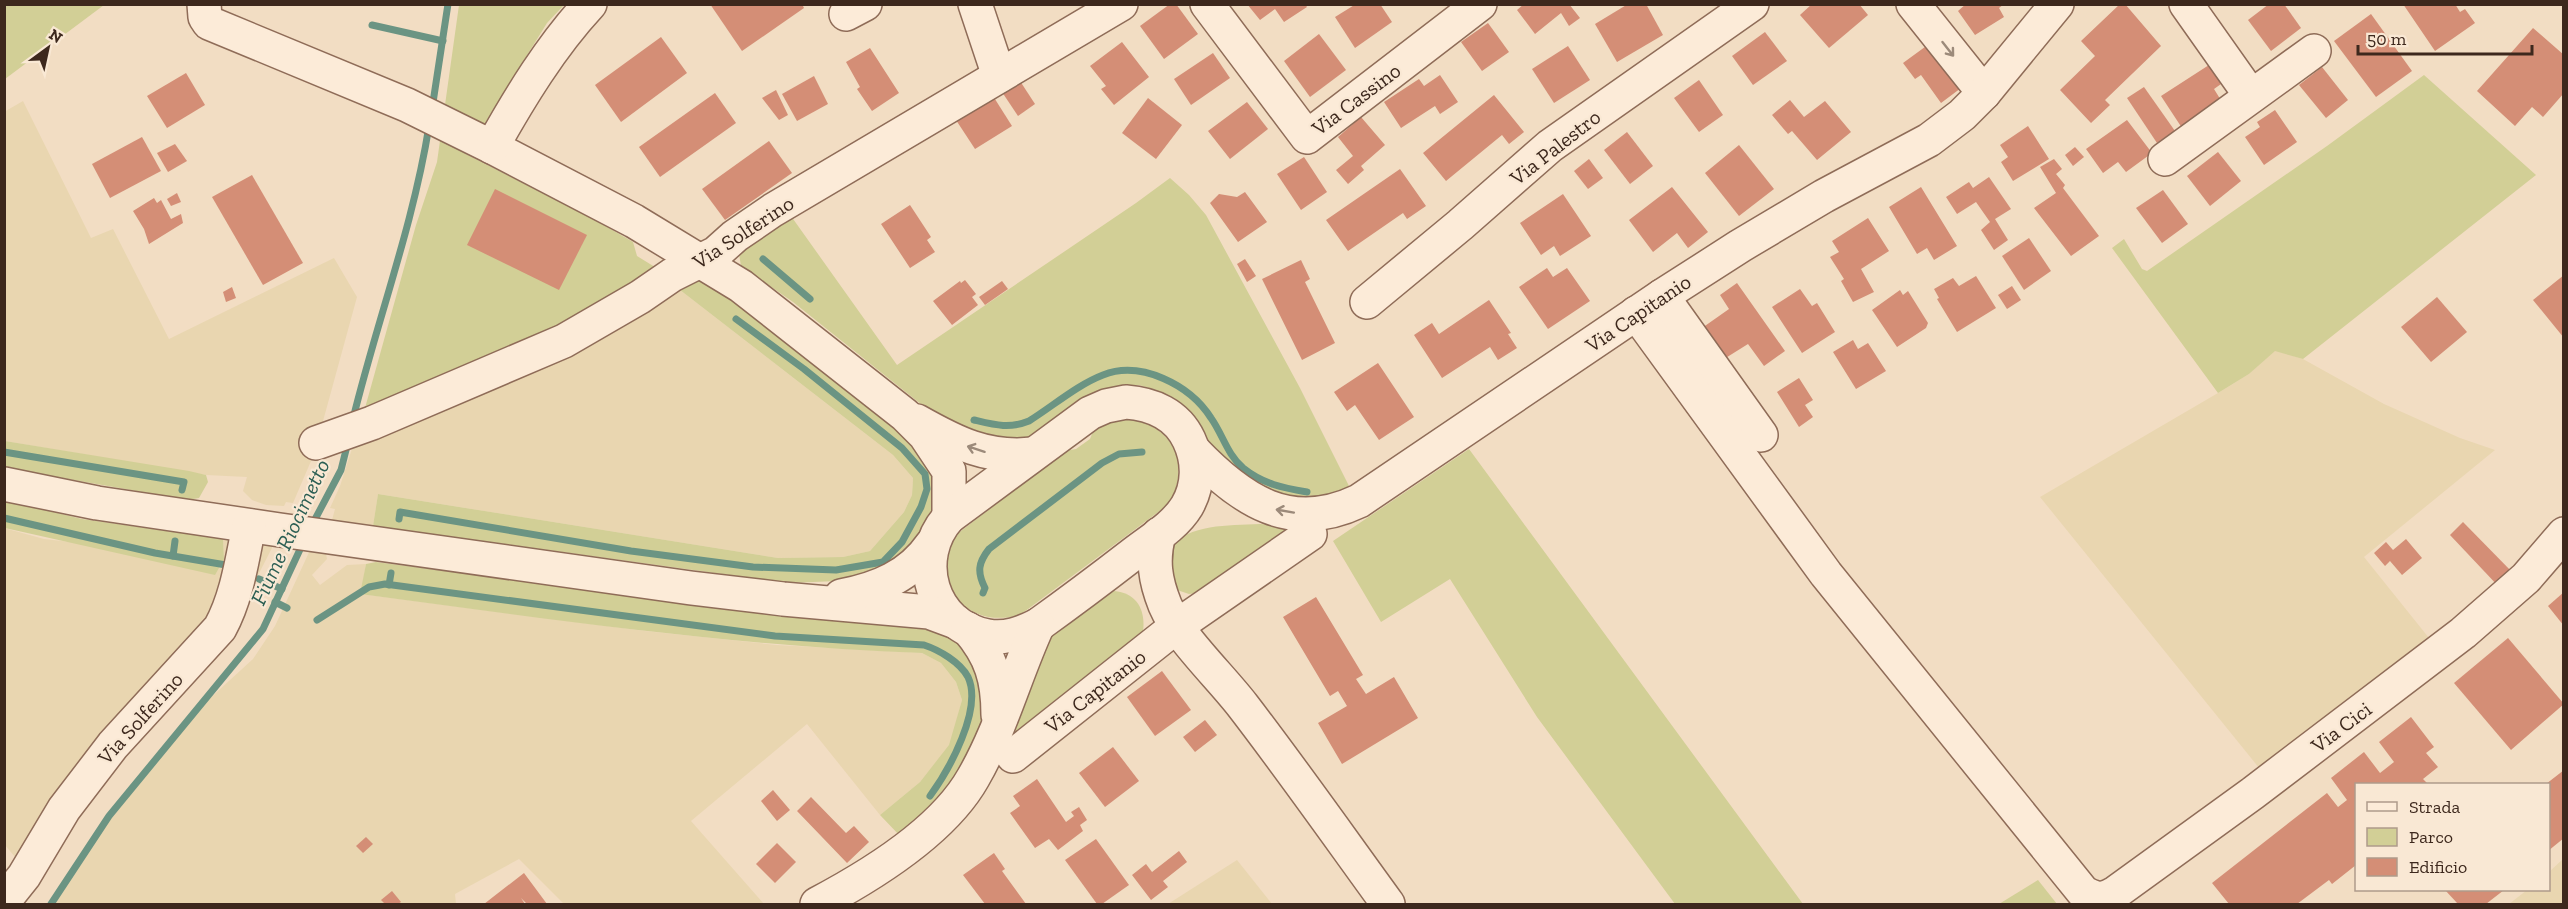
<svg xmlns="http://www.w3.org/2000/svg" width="2568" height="909" viewBox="0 0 2568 909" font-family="'Zilla Slab',serif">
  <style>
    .farmland { fill: #e9d6b0 }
    .green { fill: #d2cf96 }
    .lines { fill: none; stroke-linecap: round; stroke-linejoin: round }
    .stream { stroke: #6b9483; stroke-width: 7 }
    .building { fill: #d48e76 }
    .minor-casing { stroke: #8f6c58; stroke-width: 36 }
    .minor { stroke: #fcebd8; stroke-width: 33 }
    .oneway { stroke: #9c8a7a }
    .labels { text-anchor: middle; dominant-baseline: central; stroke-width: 4.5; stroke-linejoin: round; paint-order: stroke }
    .street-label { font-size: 21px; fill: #3d281d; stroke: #f9e8d4 }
    .water-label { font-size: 22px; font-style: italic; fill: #2b5e53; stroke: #f9e8d4 }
  </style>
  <rect width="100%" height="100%" fill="#f2ddc3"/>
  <!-- farmland -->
  <g class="farmland">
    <polygon points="23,101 91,238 113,229 169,339 334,258 357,297 314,454 293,503 286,502 284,506 266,505 252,500 243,491 247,477 206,475 5,441 4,112"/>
    <polygon points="671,283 893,455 913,478 912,495 904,512 870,551 843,557 778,558 378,494 373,526 332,520 335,509 330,508 340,486 365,408 451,380"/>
    <polygon points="2275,350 2303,359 2384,404 2460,438 2495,450 2364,557 2433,643 2264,774 2040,497 2218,393 2249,374"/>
    <polygon points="4,528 44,539 224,559 223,539 274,544 236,618 172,686 30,875 5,845"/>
    <polygon points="311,548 325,548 327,559 312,575 320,585 347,565 366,564 361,594 645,631 777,645 922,653 941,663 956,682 962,700 950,745 920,782 880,815 807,724 691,821 764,904 564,904 519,859 455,894 456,904 55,904 114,807 132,783 184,722 253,659 275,626"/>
    <polygon points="2563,859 2563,904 2509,904 2527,890 2548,890 2549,872"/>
    <polygon points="1237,860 1272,904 1168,904"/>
  </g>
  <!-- green -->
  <g class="green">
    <polygon points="5,4 104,4 104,5 5,79"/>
    <polygon points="459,5 564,5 547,23 466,154 597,221 633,242 637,256 663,272 587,324 451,380 365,408 416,225 437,162"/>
    <polygon points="2424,75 2536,175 2303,359 2275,351 2249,374 2218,393 2112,248 2124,239 2142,269 2147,271 2327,146"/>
    <polygon points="1170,178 1189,195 1206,215 1300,388 1352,492 1307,505 1231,477 1175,401 1156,390 1139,385 1100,389 1027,438 1013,444 997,443 932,413 793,302 741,266 738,248 786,209 897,365 1136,203"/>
    <path d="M690,278C718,284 742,307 764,324C817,365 870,408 922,451L932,463L936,504L913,546L893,566L838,581L788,583L373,526L378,494L778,558L843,557L870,551L904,512L912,495L913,478L893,455L671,283Z"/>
    <path d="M1119,419C1170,419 1193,461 1169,504L1020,615C965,630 929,583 957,534L1065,451L1076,449L1090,439L1094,429L1106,422Z"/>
    <polygon points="5,441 189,471 206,475 208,482 199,498 188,500 5,468"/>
    <polygon points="1469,449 1803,904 1675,904 1537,717 1450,579 1381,622 1333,541"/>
    <polygon points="4,500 82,519 223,539 224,559 215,575 5,528"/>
    <path d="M1260,524L1300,527L1205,592L1189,594L1177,590L1166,549C1192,523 1226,526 1260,524Z"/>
    <path d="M376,562L759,612L933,624L972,651L987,710L961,772L902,838L880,815L920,782L949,745L962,700L956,682L941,663L922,653C733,646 547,619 360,594L366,564Z"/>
    <path d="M1114,591C1140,593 1147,615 1142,637L1000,755L1042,640L1101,595Z"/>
    <polygon points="2038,880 2057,904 1999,904"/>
  </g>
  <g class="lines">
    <!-- stream -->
    <g class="stream">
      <polyline points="372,25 443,41"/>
      <polyline points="432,109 448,4"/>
      <polyline points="763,259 810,299"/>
      <path d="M353,419C377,321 413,226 429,126"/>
      <path d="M974,420C995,425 1009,429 1029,421C1053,406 1077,385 1103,375C1141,360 1190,385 1211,418C1223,435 1227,454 1243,468C1263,484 1283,488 1307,492"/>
      <polyline points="4,452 184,482 182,490"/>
      <polyline points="4,518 155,553 226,565"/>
      <polyline points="399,519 400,512 631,551 753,567 836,570 883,562 902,542 921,507 927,489 925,474 902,448 804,369 736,319"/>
      <polyline points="312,525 341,470 348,442"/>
      <polyline points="173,556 175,541"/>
      <polyline points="259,579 282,589"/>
      <polyline points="389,585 391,573"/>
      <path d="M983,593L985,588C977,572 978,563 989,549L1102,463L1119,454L1142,452"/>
      <polyline points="275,602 287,608"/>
      <path d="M317,620L369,587L385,584L775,636L924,645C939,650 960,662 968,677C983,709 949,770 930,796"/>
      <polyline points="51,904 109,816 263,629 303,543"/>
    </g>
  </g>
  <!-- building -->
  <g class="building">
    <polygon points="710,4 802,4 804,8 742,51"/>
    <polygon points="1170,4 1176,4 1198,34 1164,59 1140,26"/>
    <polygon points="1247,4 1305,4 1307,7 1284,22 1275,9 1260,20"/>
    <polygon points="1356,4 1380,4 1392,22 1355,48 1335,17"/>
    <polygon points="1524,4 1569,4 1580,18 1569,26 1561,13 1535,34 1517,10"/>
    <polygon points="1628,4 1646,4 1663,35 1617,62 1595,24"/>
    <polygon points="1812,4 1859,4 1868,15 1829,48 1800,15"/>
    <polygon points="1966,4 2004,4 1999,8 2004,17 1975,35 1958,11"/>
    <polygon points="2120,4 2125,4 2161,46 2105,100 2110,105 2091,123 2060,90 2095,56 2081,41"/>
    <polygon points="2269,4 2284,4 2301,28 2271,51 2248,20"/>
    <polygon points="2403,4 2455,4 2460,12 2465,9 2475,23 2435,51"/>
    <polygon points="2371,14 2412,71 2376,97 2334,41"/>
    <polygon points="1488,23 1509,52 1482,71 1461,42"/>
    <polygon points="2533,28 2564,55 2564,93 2543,117 2532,107 2515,126 2477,91"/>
    <polygon points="1765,32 1787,61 1753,85 1732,56"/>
    <polygon points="1319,34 1346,70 1310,97 1284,61"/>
    <polygon points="661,37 687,73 621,122 595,85"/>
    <polygon points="1122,42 1149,77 1114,105 1101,89 1106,86 1090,66"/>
    <polygon points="1929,44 1961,88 1941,103 1921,75 1915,79 1903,63"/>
    <polygon points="1568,46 1590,80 1554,103 1532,69"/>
    <polygon points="870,48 899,93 872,111 857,89 860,87 846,62"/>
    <polygon points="1213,53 1230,78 1191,105 1174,79"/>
    <polygon points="2209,65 2221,84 2214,89 2222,102 2182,128 2161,96"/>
    <polygon points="2322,67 2348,100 2326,118 2299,85"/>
    <polygon points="186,73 205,105 167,128 147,96"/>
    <polygon points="1440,75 1458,102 1440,114 1435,106 1401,128 1384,102 1419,79 1424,86"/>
    <polygon points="814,76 828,104 797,121 782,94"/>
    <polygon points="1699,80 1723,115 1699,132 1674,98"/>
    <polygon points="1020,81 1035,104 1018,116 1002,92"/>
    <polygon points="2144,87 2175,131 2157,143 2127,98"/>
    <polygon points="776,90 788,115 779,120 762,98"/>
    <polygon points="715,93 736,123 660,177 639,147"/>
    <polygon points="1494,95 1524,132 1509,144 1502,135 1446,181 1423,153"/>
    <polygon points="993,96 1012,126 975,149 956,120"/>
    <polygon points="1148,98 1182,125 1156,159 1122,133"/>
    <polygon points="1790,100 1804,117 1825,101 1851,132 1817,160 1792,131 1788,134 1772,115"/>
    <polygon points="1247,102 1268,129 1230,159 1208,131"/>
    <polygon points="2275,110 2297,142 2264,165 2245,137 2260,127 2257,122"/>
    <polygon points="1361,117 1385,145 1361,166 1364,170 1348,184 1336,170 1353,156 1338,137"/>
    <polygon points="2127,120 2152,153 2126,172 2118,162 2103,173 2086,149"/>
    <polygon points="2028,126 2049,159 2013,181 2001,162 2008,157 2000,145"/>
    <polygon points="1627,132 1653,166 1630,184 1604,150"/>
    <polygon points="142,137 161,171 110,198 92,164"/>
    <polygon points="769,141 792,173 725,220 702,189"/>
    <polygon points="175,144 187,161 168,172 157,153"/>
    <polygon points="1739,145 1774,189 1739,216 1705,173"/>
    <polygon points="2075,147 2084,157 2073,166 2065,155"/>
    <polygon points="2218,152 2241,181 2210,206 2187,176"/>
    <polygon points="1304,157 1327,192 1301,210 1277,174"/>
    <polygon points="1589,159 1603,178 1588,189 1574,171"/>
    <polygon points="2054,159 2062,169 2056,174 2065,185 2063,188 2099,236 2071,256 2034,208 2056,193 2040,167"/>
    <polygon points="1400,169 1426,206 1407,219 1403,213 1348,251 1326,220"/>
    <polygon points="252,175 303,263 263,285 212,197"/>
    <polygon points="1989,177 2011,209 1995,219 2008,240 1994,250 1981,230 1990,222 1976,202 1957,214 1946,197 1969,182 1973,188"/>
    <polygon points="1672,187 1708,232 1688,248 1677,233 1653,252 1629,220"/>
    <polygon points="1921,187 1957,246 1934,260 1927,248 1917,254 1889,207"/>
    <polygon points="495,189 587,235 559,290 467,245"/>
    <polygon points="2163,190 2188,224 2162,243 2136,208"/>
    <polygon points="1245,192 1267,222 1238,242 1210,203 1219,194 1237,197"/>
    <polygon points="177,193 181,202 171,206 167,199"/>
    <polygon points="1563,194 1591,236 1560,256 1554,246 1541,255 1520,223"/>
    <polygon points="154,198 157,203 161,200 171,219 181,214 183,223 149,244 144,229 133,211"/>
    <polygon points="910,205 931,237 927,240 935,252 910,268 881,224"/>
    <polygon points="1868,218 1889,251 1861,269 1874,292 1853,302 1841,281 1844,279 1830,257 1839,252 1832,241"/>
    <polygon points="2029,238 2051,271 2024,290 2002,256"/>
    <polygon points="1245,259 1256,276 1247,282 1237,264"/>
    <polygon points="1301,260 1310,279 1305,282 1335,343 1302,360 1262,279"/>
    <polygon points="1547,268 1553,277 1567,268 1590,301 1548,329 1519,287"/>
    <polygon points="2564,275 2564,338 2533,300"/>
    <polygon points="1976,276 1996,308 1957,332 1937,299 1939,298 1934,289 1953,278 1959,286"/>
    <polygon points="965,280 976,294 972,297 978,305 952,325 933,301 960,281 961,283"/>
    <polygon points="1002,281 1008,289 985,305 979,297"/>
    <polygon points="1737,283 1785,351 1764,366 1748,344 1724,359 1702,328 1729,309 1720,295"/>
    <polygon points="2012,286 2021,300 2007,309 1998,295"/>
    <polygon points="232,287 236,298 226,302 223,292"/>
    <polygon points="1800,289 1812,306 1817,303 1835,332 1802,353 1772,307"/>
    <polygon points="1900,290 1903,295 1908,291 1928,323 1926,328 1897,347 1872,310"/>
    <polygon points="2437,297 2467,332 2431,362 2401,327"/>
    <polygon points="1489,300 1511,333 1508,334 1517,348 1498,360 1490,347 1442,378 1414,335 1432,323 1439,334"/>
    <polygon points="1853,340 1858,349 1868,343 1886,371 1856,389 1833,352"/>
    <polygon points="1378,363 1414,417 1379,440 1355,405 1347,411 1334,392"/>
    <polygon points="1799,378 1813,400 1805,405 1813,417 1799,427 1777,392"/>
    <polygon points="2463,522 2514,574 2500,588 2450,535"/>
    <polygon points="2406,539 2422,558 2402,575 2390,561 2385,566 2374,553 2386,542 2393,550"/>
    <polygon points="2564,592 2564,626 2548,606"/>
    <polygon points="1316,597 1363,675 1356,679 1366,694 1394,677 1418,718 1342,764 1318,723 1347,706 1338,691 1330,696 1283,617"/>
    <polygon points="2508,638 2564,704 2511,750 2454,683"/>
    <polygon points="1162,671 1191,710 1155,736 1127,697"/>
    <polygon points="2411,717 2434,747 2426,753 2438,767 2423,779 2428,784 2356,784 2356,865 2332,884 2329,880 2297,904 2229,904 2212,883 2327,793 2338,807 2347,800 2331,778 2364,752 2380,773 2394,762 2379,742"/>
    <polygon points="1205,720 1217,735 1195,752 1183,737"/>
    <polygon points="1113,747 1139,781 1105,807 1079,773"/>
    <polygon points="2564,770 2564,838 2548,851 2548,784 2546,784"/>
    <polygon points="1037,779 1066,822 1074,816 1071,812 1079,807 1087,820 1080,825 1083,831 1058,850 1049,839 1035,848 1010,813 1020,806 1013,796"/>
    <polygon points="773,790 790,810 777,821 761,801"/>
    <polygon points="811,797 846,833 854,826 869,842 847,863 797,811"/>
    <polygon points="366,837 373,844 363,853 356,846"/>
    <polygon points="1096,839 1129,885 1102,904 1097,904 1065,860"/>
    <polygon points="777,843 796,862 775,883 756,864"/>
    <polygon points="1179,851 1187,862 1163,881 1168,887 1151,900 1132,875 1146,864 1152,872"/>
    <polygon points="994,853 1005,869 1002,871 1026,904 985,904 963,875"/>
    <polygon points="524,873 547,904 527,904 521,898 525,904 484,904"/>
    <polygon points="2445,890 2504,890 2486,904 2458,904"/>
    <polygon points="392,891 401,902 398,904 385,904 381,900"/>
  </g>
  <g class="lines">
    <!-- minor casing -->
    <g class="minor-casing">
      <g id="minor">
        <polyline points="204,4 205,17 209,23 407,105 492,147 634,221 741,286 905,415 925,435 949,471 949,517"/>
        <polyline points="975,4 999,76"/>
        <polyline points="1207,4 1307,137 1480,4"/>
        <polyline points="1913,4 1984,93"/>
        <polyline points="2186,4 2251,96"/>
        <polyline points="846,14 865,4"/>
        <path d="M492,147C520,97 551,46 590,4"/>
        <polyline points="2165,159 2314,51"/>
        <polyline points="1662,296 1761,435"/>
        <polyline points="1367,302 1460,225 1550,146 1752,4"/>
        <path d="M1636,313L1826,574L2083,892C2094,899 2103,901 2115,893L2253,793L2463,633L2526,578L2564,534"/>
        <path d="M1126,402C1152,404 1177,414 1189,440C1199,461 1199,485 1187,506C1175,526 1151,540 1133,554C1102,578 1070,602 1038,625C1022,633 1006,639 988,636C931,626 912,558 949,517L1090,413L1106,406Z"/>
        <path d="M917,421C956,443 987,459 1033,454"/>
        <polyline points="316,443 372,423 564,341 640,297 672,275 716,253 735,236 773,210 1121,4"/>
        <path d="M1194,451C1241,500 1290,534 1359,501L1662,296L1740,246L1824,196L1929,140L1962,115L1984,93L2057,4"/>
        <polyline points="4,484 97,503 280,530 691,588 783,599 929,612 956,622"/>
        <path d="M1159,534C1152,560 1155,580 1165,605C1179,638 1220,676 1243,706C1293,771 1340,838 1388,904"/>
        <path d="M841,596C878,589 910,576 932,544"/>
        <path d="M968,629C991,656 998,679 998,715"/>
        <polyline points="1013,756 1177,626 1310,534"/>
        <path d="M4,901L24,876L64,809L113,745L220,628C237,597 242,560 249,526"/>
        <path d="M817,904C870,876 943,831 973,778C1001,730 1015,675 1038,625"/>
      </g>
    </g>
    <!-- minor -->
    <use href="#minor" class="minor"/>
  </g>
  <!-- one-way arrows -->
  <defs><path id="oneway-shaft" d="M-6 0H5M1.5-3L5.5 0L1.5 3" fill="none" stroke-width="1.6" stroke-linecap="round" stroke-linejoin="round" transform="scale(1.5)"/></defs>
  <g class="oneway">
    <use href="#oneway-shaft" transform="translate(1948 49) rotate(52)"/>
    <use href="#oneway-shaft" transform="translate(976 449) rotate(-162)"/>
    <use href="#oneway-shaft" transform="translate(1285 511) rotate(-170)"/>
  </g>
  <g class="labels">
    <!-- street labels -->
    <g class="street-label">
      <text transform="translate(1356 99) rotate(-37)">Via Cassino</text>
      <text transform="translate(1555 147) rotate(-38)">Via Palestro</text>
      <text transform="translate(743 232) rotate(-33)">Via Solferino</text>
      <text transform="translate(1638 313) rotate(-34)">Via Capitanio</text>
      <text transform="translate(1095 691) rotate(-38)">Via Capitanio</text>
      <text transform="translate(140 718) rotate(-48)">Via Solferino</text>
      <text transform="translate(2341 727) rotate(-37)">Via Cici</text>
    </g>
    <!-- water labels -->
    <g class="water-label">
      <text transform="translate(290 532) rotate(-65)">Fiume Riocimetto</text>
    </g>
  </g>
  <!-- border -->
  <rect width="2568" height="909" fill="none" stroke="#3d281d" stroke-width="12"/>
  <!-- legend -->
  <rect x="2355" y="783" width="195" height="108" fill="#f9e8d4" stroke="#ae9b8b" stroke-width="1.5"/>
  <rect x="2367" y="802" width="30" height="9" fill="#fcebd8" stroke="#ae9b8b" stroke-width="1.5"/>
  <text x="2409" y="813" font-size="18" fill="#3d281d">Strada</text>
  <rect x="2367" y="828" width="30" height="18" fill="#d2cf96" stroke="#ae9b8b" stroke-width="1.5"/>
  <text x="2409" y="843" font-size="18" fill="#3d281d">Parco</text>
  <rect x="2367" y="858" width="30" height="18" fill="#d48e76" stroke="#ae9b8b" stroke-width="1.5"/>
  <text x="2409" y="873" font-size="18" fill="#3d281d">Edificio</text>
  <!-- north arrow -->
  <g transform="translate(48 48) rotate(33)" stroke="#f9e8d4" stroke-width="4.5" paint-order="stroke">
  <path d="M0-4.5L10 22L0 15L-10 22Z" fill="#3d281d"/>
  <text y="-9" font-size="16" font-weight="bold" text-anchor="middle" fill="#3d281d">N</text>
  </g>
  <!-- scale -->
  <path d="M2358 45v9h174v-9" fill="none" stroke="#3d281d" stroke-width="3"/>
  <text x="2367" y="45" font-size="18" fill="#3d281d" stroke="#f9e8d4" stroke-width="4.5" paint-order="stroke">50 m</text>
</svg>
